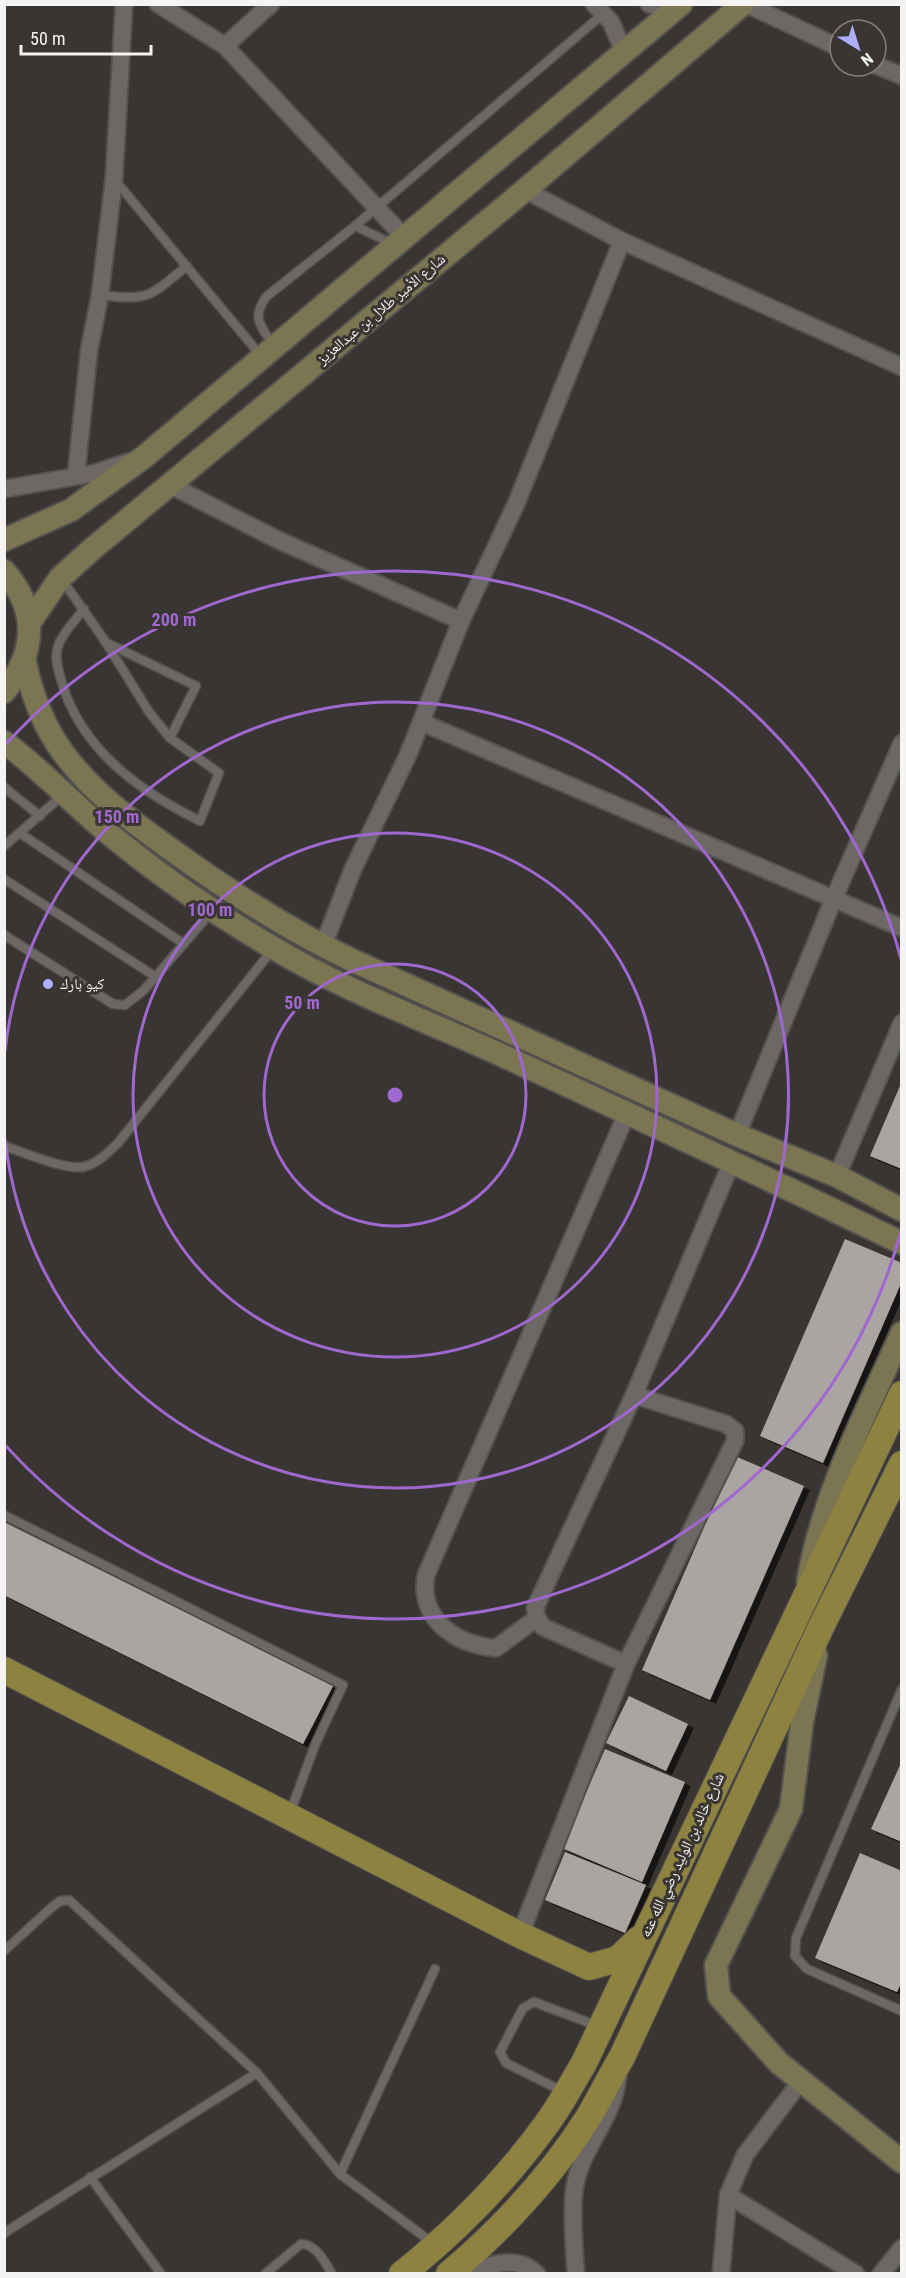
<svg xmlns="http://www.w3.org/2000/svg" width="906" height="2278" viewBox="0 0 906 2278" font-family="'Roboto Condensed','Noto Naskh Arabic',sans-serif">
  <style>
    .building { fill: #aaa5a3; filter: url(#shadow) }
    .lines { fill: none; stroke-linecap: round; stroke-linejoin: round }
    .lane-casing { stroke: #52514e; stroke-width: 11 }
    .street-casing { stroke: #52514e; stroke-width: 20 }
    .secondary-casing { stroke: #52514e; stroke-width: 26 }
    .primary-casing { stroke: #52514e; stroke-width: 28 }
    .lane { stroke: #6b6865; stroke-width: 8 }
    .street { stroke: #6b6865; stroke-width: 16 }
    .secondary { stroke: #7c7552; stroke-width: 22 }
    .primary { stroke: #8d823f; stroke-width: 26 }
    .ring { fill: none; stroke: #a068ce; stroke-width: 3 }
    .poi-dot { fill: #aeaefa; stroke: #383532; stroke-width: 2 }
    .labels { text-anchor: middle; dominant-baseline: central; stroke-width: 6; stroke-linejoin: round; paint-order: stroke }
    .street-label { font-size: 15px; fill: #f5f4f2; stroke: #383532 }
    .poi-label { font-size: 15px; fill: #f5f4f2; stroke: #383532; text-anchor: start }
    .centre { fill: #a068ce; stroke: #383532; stroke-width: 3 }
    .ring-label { font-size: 18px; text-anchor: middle; font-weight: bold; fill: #a068ce; stroke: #383532; stroke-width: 6; stroke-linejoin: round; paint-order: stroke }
  </style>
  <defs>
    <filter id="shadow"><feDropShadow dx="6" dy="4" stdDeviation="0" flood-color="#0009"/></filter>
  </defs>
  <rect width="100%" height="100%" fill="#383532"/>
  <!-- building -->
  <g class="building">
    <polygon points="902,1081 902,1169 870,1156"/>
    <polygon points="845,1239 902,1263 902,1281 823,1463 760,1436"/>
    <polygon points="735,1456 804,1486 710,1700 642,1670"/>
    <polygon points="4,1522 333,1686 303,1744 4,1595"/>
    <polygon points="629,1696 688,1724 666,1771 606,1743"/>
    <polygon points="605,1749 685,1782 642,1882 562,1848"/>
    <polygon points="902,1761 902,1842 871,1829"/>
    <polygon points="565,1852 646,1885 625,1933 545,1900"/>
    <polygon points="860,1853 902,1871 902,1981 897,1992 815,1958"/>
  </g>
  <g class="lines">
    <!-- lane casing -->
    <g class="lane-casing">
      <g id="lane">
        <polyline points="114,179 261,356"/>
        <polyline points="355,226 603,14"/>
        <path d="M100,295C151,301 148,297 187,266"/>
        <path d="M274,346C261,326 251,319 266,297L355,226L393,244"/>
        <path d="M61,578L105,641L149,712L170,738L219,773L200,821C139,791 82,750 62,683C59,672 55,662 57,651C59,636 75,621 84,609"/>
        <polyline points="105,642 196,686 170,738"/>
        <polyline points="4,787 40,816"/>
        <polyline points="20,833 184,944"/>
        <polyline points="4,846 63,795"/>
        <polyline points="4,879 156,977"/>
        <polyline points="4,935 113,1004 125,1005 144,990 212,911"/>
        <path d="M4,1146C24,1152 63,1170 83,1167C98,1164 108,1152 118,1143L273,949"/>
        <polyline points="4,1515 343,1685 315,1745 290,1813"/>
        <polyline points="902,1689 796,1938 795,1956 807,1969 902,2011"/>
        <polyline points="4,1951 52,1907 60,1901 69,1900 257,2073 340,2174 434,2244"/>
        <polyline points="564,2092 506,2063 500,2052 523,2008 534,2002 598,2026"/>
        <polyline points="340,2174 435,1969"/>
        <polyline points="90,2177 161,2274"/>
        <polyline points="4,2233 257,2073"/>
        <path d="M265,2274L301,2244C317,2245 324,2261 332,2274"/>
      </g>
    </g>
    <!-- street casing -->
    <g class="street-casing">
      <g id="street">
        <polyline points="158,4 225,46 404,237"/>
        <polyline points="594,4 611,22 624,52"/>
        <polyline points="649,4 670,13"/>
        <polyline points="746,4 840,48"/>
        <polyline points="225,46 271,4"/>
        <polyline points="876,65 902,76"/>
        <polyline points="622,241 902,367"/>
        <polyline points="76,476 89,351 100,295 114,178 124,4"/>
        <polyline points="170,485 276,539 461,621 408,755 353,869 323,946"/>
        <polyline points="4,489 95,473 131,461"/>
        <polyline points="461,621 516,504 622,241 525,190"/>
        <polyline points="421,722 902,928"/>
        <polyline points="737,1135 834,898 902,743"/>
        <polyline points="837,1176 902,1023"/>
        <path d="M537,1618L496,1648C456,1645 418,1619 426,1575L627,1113"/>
        <polyline points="626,1664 543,1627 537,1618 535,1608 634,1395 732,1161"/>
        <polyline points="520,1935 626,1664 735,1441 735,1431 726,1424 634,1395"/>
        <polyline points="728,2195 856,2274"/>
        <path d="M465,2274C489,2266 516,2253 537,2274"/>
        <path d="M576,2274C574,2250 571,2207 575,2185C582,2147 613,2119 618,2077"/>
        <polyline points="721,2274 728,2195 745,2155 801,2081"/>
        <polyline points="881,2274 902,2248"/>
      </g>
    </g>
    <!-- secondary casing -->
    <g class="secondary-casing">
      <g id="secondary">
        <polyline points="4,540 71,510 144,457 681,4"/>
        <path d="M4,571C39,610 36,653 4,692"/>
        <polyline points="30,622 60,578 91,550 525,190 743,4"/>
        <path d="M25,662C32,696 43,726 64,754C92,792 131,821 169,848C228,891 290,931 356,962L737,1135L837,1176L902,1210"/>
        <path d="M4,742C45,772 78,810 118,841C166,880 219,916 272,947C343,990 422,1019 497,1053C632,1115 767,1178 902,1243"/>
        <path d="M808,1581C823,1494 866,1413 902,1333"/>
        <polyline points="816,1655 802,1722 791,1809 716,1965 719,1996 779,2063 902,2162"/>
      </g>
    </g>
    <!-- primary casing -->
    <g class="primary-casing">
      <g id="primary">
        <polyline points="4,1670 520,1935 589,1967 618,1959 639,1939"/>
        <path d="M402,2274C457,2230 507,2179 548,2122C561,2104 572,2083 584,2063L902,1394"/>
        <path d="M449,2274C502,2229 551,2176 588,2118C600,2098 610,2077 622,2057L821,1627L902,1464"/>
      </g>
    </g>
    <!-- lane -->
    <use href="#lane" class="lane"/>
    <!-- street -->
    <use href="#street" class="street"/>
    <!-- secondary -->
    <use href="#secondary" class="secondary"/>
    <!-- primary -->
    <use href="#primary" class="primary"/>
  </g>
  <!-- distance rings -->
  <g class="ring">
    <circle cx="395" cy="1095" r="131"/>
    <circle cx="395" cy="1095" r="262"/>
    <path d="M5 1051A393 393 0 1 1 5 1139"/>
    <path d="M901 1231A524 524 0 0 1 6 1446M6 744A524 524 0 0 1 901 959"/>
  </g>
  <!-- markers -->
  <circle class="poi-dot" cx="48" cy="984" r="6"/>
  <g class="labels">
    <!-- street labels -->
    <g class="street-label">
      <text transform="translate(381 309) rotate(-40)">شارع الأمير طلال بن عبدالعزيز</text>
      <text transform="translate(682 1855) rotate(-65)">شارع خالد بن الوليد رضي الله عنه</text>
    </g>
    <!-- poi labels -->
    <g class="poi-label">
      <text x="60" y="984">كيو بارك</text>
    </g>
  </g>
  <circle cx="395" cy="1095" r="9" class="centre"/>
  <g class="ring-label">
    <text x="174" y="626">200 m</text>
    <text x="117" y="823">150 m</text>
    <text x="210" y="916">100 m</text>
    <text x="302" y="1009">50 m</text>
  </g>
  <!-- border -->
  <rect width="906" height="2278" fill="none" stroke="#f5f4f2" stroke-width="12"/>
  <!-- north arrow -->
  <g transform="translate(858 48) rotate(142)"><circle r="28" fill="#383532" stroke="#84817f" stroke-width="1.5"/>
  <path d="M0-4.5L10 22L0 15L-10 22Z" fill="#aeaefa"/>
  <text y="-9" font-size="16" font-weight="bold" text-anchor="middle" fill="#f5f4f2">N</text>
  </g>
  <!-- scale -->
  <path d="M21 45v9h130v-9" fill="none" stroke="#f5f4f2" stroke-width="3"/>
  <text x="30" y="45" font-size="18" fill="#f5f4f2" stroke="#383532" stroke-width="4.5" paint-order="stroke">50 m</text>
</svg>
